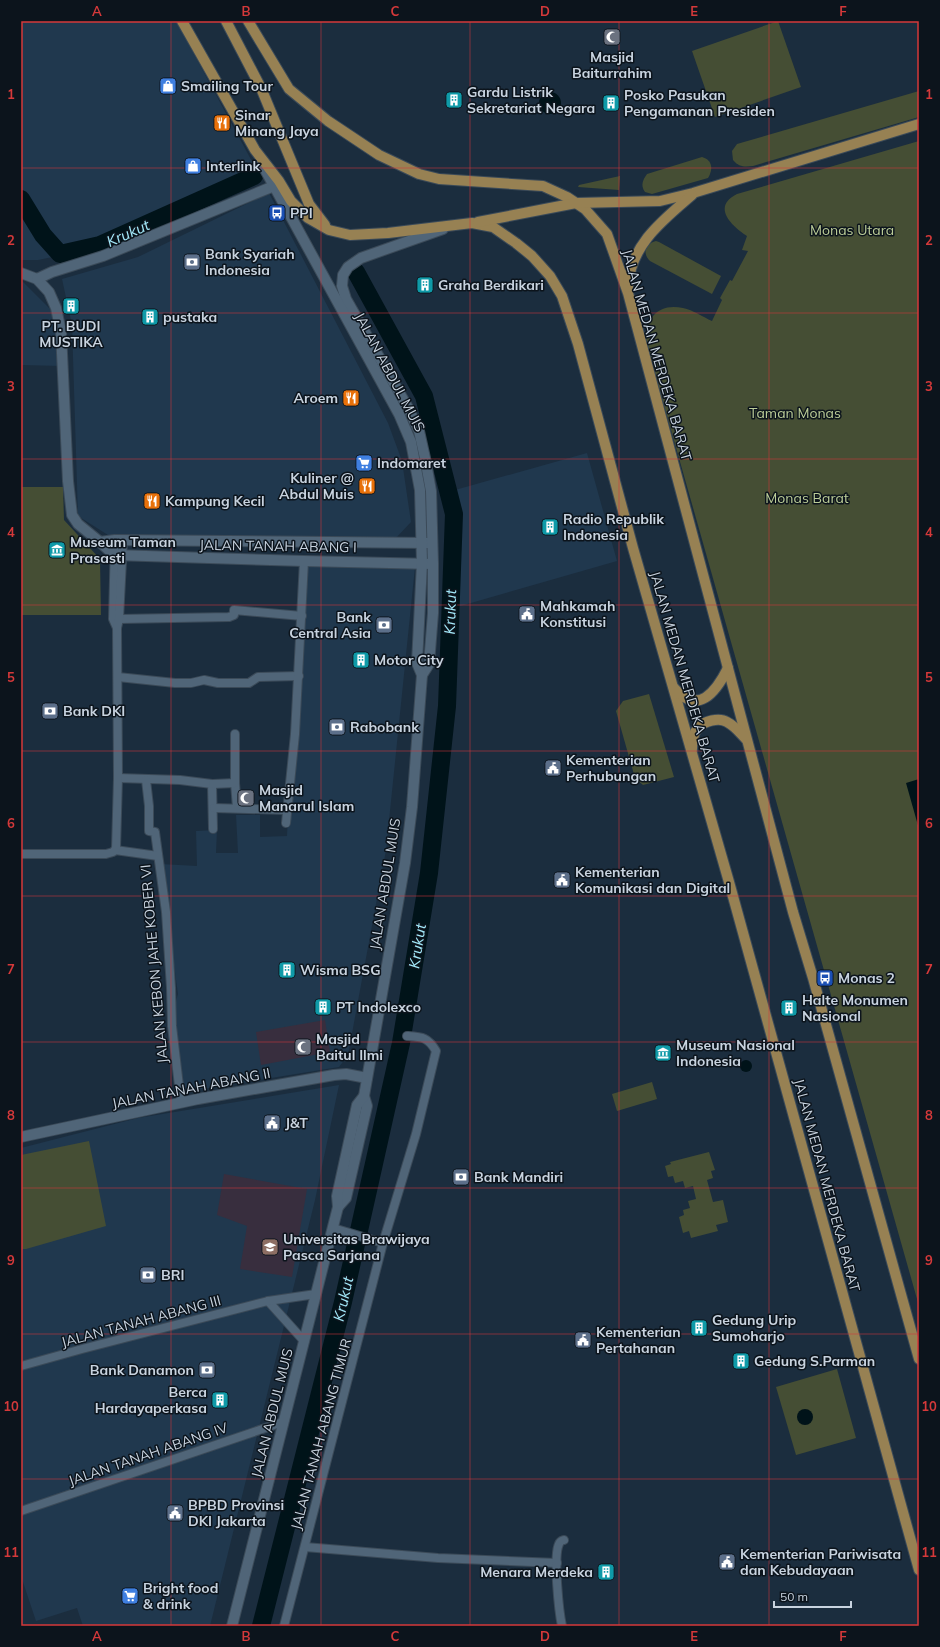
<svg xmlns="http://www.w3.org/2000/svg" width="940" height="1647" viewBox="0 0 940 1647" font-family="Mulish,sans-serif">
  <style>
    .built { fill: #20384e }
    .education { fill: #382e3e }
    .green { fill: #454e34 }
    .water { fill: #001319 }
    .lines { fill: none; stroke-linecap: round; stroke-linejoin: round }
    .river { stroke: #001319; stroke-width: 18 }
    .minor-casing { stroke: #3b4a58; stroke-width: 10 }
    .tertiary-casing { stroke: #3b4a58; stroke-width: 12 }
    .secondary-casing { stroke: #3b4a58; stroke-width: 12 }
    .primary-casing { stroke: #3b4a58; stroke-width: 12 }
    .minor { stroke: #506578; stroke-width: 8 }
    .tertiary { stroke: #506578; stroke-width: 10 }
    .secondary { stroke: #506578; stroke-width: 10 }
    .primary { stroke: #978153; stroke-width: 10 }
    .grid { fill: none; stroke: #d5393a; stroke-width: 1; stroke-opacity: 0.55 }
    .labels { text-anchor: middle; dominant-baseline: central; stroke-width: 3; stroke-linejoin: round; paint-order: stroke }
    .poi-label { font-size: 14px; font-weight: bold; fill: #c8d3df; stroke: #0c141c; text-anchor: start }
    .park-label { font-size: 14px; fill: #bccd98; stroke: #0c141c }
    .street-label { font-size: 14px; fill: #c8d3df; stroke: #0c141c }
    .water-label { font-size: 15px; font-style: italic; fill: #a3e9fa; stroke: #0c141c }
    .neatline { fill: none; stroke: #d5393a; stroke-width: 1.5 }
    .grid-label { font-size: 13px; text-anchor: middle; font-weight: bold; fill: #d5393a }
  </style>
  <rect width="100%" height="100%" fill="#1b2d3e"/>
  <!-- built -->
  <g class="built">
    <polygon points="21,21 176,21 255,167 67,254 38,260 21,260"/>
    <polygon points="269,193 388,423 402,461 411,522 395,539 108,535 78,516 72,325 62,279 138,257"/>
    <polygon points="21,280 56,315 62,366 21,365"/>
    <polygon points="587,453 617,561 457,607 460,537 455,490"/>
    <polygon points="301,563 415,567 386,850 348,1055 339,1067 178,1093 171,1019 178,994 160,864 197,866 196,831 217,830 216,853 238,853 236,815 260,815 260,837 287,836"/>
    <polygon points="339,1085 315,1200 210,1626 83,1626 77,1608 36,1621 21,1576 21,1148 138,1118"/>
  </g>
  <!-- education -->
  <g class="education">
    <polygon points="325,1020 330,1052 261,1065 256,1032"/>
    <polygon points="224,1174 307,1189 292,1277 240,1269 247,1226 217,1215"/>
  </g>
  <!-- green -->
  <g class="green">
    <polygon points="778,21 801,87 715,117 692,51"/>
    <path d="M919,91V117L753,166C744,167 739,167 733,160L732,151L737,144Z"/>
    <path d="M919,141V1306L645,338C647,316 660,303 683,308C693,310 703,317 712,321L722,300L720,298L730,280L732,281L748,251L742,250L747,236C732,226 711,207 737,194Z"/>
    <path d="M702,157C713,160 713,170 708,178L652,194L645,192C640,185 643,180 647,174Z"/>
    <polygon points="620,176 619,190 578,187 579,185"/>
    <path d="M656,241L659,242L721,276L712,294L650,261C642,253 645,244 656,241Z"/>
    <polygon points="21,487 63,487 64,520 100,559 101,615 21,615"/>
    <polygon points="649,694 674,777 643,785 635,778 616,711 623,701"/>
    <polygon points="652,1082 657,1099 617,1111 612,1094"/>
    <polygon points="89,1141 106,1226 26,1249 21,1249 21,1155"/>
    <polygon points="709,1152 715,1170 711,1171 713,1178 707,1180 713,1202 723,1200 728,1222 716,1225 718,1231 691,1238 689,1231 683,1233 679,1217 684,1215 683,1210 690,1208 688,1201 696,1199 693,1186 685,1188 683,1181 675,1183 673,1176 668,1177 665,1166 671,1164 670,1162"/>
    <polygon points="837,1369 856,1438 796,1455 776,1387"/>
  </g>
  <!-- water -->
  <g class="water">
    <circle cx="550" cy="103" r="11"/>
    <polygon points="919,779 919,829 906,783"/>
    <circle cx="746" cy="1066" r="6"/>
    <circle cx="805" cy="1417" r="8"/>
  </g>
  <g class="lines">
    <!-- river -->
    <g class="river">
      <polyline points="21,199 43,235 60,254 100,245 254,176"/>
      <polyline points="261,1626 343,1302 401,1043 429,873 447,706 454,514 424,396 356,272"/>
    </g>
    <!-- minor casing -->
    <g class="minor-casing">
      <g id="minor">
        <polyline points="115,540 113,619 117,628"/>
        <polyline points="119,619 229,617 234,615 234,610 302,616"/>
        <polyline points="118,677 175,683 191,683 204,680 218,683 249,683 258,677 299,676"/>
        <polyline points="118,778 180,780 212,784 213,829"/>
        <polyline points="146,780 149,806 149,831 155,832 166,912 171,988 172,1026 181,1103"/>
        <polyline points="235,783 237,808"/>
        <polyline points="213,784 235,783 235,734"/>
        <polyline points="214,808 287,810"/>
        <polyline points="286,823 295,734 304,561"/>
        <polyline points="115,850 158,856"/>
        <polyline points="21,854 106,854 113,852 116,849 118,778 117,628 119,619 123,541"/>
        <polyline points="333,1228 383,1243"/>
        <polyline points="268,1301 304,1341"/>
        <polyline points="21,1366 82,1349 268,1301 316,1294"/>
        <polyline points="21,1511 283,1422"/>
        <polyline points="305,1547 438,1558 557,1563"/>
        <path d="M284,1626L383,1243L416,1134L436,1051C428,1037 422,1037 407,1036"/>
        <path d="M562,1626C559,1612 553,1556 559,1544C560,1541 561,1541 564,1540"/>
      </g>
    </g>
    <!-- tertiary casing -->
    <g class="tertiary-casing">
      <g id="tertiary">
        <polyline points="21,273 37,279 49,292 56,308 61,332 68,481 72,515 78,524 100,542 114,555 304,561 433,564"/>
        <polyline points="37,279 52,272 103,256 274,186"/>
        <polyline points="100,542 115,540 430,543"/>
        <polyline points="21,1137 198,1099 334,1075 346,1074 367,1078"/>
      </g>
    </g>
    <!-- secondary casing -->
    <g class="secondary-casing">
      <g id="secondary">
        <polyline points="422,675 429,664 433,613 433,564 431,491 425,458 419,431 408,408 346,299 342,286 343,275 348,267 361,258 443,229"/>
        <polyline points="338,1207 346,1198 367,1106 364,1096"/>
        <polyline points="232,1626 338,1207 337,1196 357,1105 364,1096 405,863 412,807 422,675 417,663 422,563 420,490 411,442 399,414 262,164"/>
      </g>
    </g>
    <!-- primary casing -->
    <g class="primary-casing">
      <g id="primary">
        <polyline points="182,21 255,150 279,181 291,201 308,218 329,230 350,235 388,233 472,223 493,227 516,243 532,256 550,276 562,296 578,344 633,548 729,882 919,1570"/>
        <polyline points="226,21 261,88 309,204 325,225"/>
        <polyline points="248,21 289,89 328,121 379,155 419,174 439,179 543,186 567,197 585,209 607,234 628,293 793,912 813,978 919,1359"/>
        <polyline points="478,222 576,203 660,201 693,193 919,124"/>
        <path d="M628,287C630,245 663,220 692,195"/>
        <path d="M674,688C698,716 716,692 728,668"/>
        <path d="M692,749C692,742 693,733 698,728C704,721 719,717 727,722C735,726 740,733 746,739"/>
      </g>
    </g>
    <!-- minor -->
    <use href="#minor" class="minor"/>
    <!-- tertiary -->
    <use href="#tertiary" class="tertiary"/>
    <!-- secondary -->
    <use href="#secondary" class="secondary"/>
    <!-- primary -->
    <use href="#primary" class="primary"/>
  </g>
  <!-- grid -->
  <path class="grid" d="M171,21V1626M321,21V1626M470,21V1626M619,21V1626M769,21V1626M21,168H919M21,313H919M21,459H919M21,605H919M21,751H919M21,896H919M21,1042H919M21,1188H919M21,1334H919M21,1479H919"/>
  <!-- icons -->
  <defs>
    <g id="mosque-square" transform="scale(0.9)"><rect x="-9" y="-9" width="18" height="18" rx="4" fill="#6b7280" stroke="#0c141c"/><path d="M3.5-4.9A6 6 0 1 0 3.5 4.9A5 5 0 1 1 3.5-4.9Z" fill="#fff"/></g>
    <g id="shop-square" transform="scale(0.9)"><rect x="-9" y="-9" width="18" height="18" rx="4" fill="#3f7fe0" stroke="#0c141c"/><path d="M-5-2.5h2.3a2.7 3.5 0 0 1 5.4 0H5L5.5 6h-11ZM-1.5-2.5h3a1.5 2.3 0 0 0-3 0Z" fill="#fff"/></g>
    <g id="building-square" transform="scale(0.9)"><rect x="-9" y="-9" width="18" height="18" rx="4" fill="#0f9aa8" stroke="#0c141c"/><path d="M-4-6H4V6H1V3H-1V6H-4ZM-2.5-4.3h1.7v1.8h-1.7ZM.8-4.3h1.7v1.8H.8ZM-2.5-1h1.7V.8h-1.7ZM.8-1h1.7V.8H.8Z" fill="#fff"/></g>
    <g id="restaurant-square" transform="scale(0.9)"><rect x="-9" y="-9" width="18" height="18" rx="4" fill="#e8710a" stroke="#0c141c"/><path d="M-5-6h1v4h1v-4h1v4h1v-4h1v5L-1.5 .5V6h-2V.5L-5-1ZM5-6V6H3V1.5H1.5Q1.5-4 5-6Z" fill="#fff"/></g>
    <g id="bus-square" transform="scale(0.9)"><rect x="-9" y="-9" width="18" height="18" rx="4" fill="#1a4fb4" stroke="#0c141c"/><path d="M-5-6H5V4H4V6H2V4H-2V6H-4V4H-5ZM-3.5-4V0h7V-4ZM-3.5 1.2v1.5H-2V1.2ZM2 1.2v1.5H3.5V1.2Z" fill="#fff"/></g>
    <g id="bank-square" transform="scale(0.9)"><rect x="-9" y="-9" width="18" height="18" rx="4" fill="#5c6f8a" stroke="#0c141c"/><path d="M-6-4H6V4H-6ZM0-2.3a2.3 2.3 0 1 0 0 4.6a2.3 2.3 0 1 0 0-4.6Z" fill="#fff"/></g>
    <g id="supermarket-square" transform="scale(0.9)"><rect x="-9" y="-9" width="18" height="18" rx="4" fill="#3f7fe0" stroke="#0c141c"/><path d="M-6-5.5h2.5l.6 2H6L4.5 2H-2.5L-4.4-4H-6ZM-1.5 3.2a1.3 1.3 0 1 0 .1 0ZM3 3.2a1.3 1.3 0 1 0 .1 0Z" fill="#fff"/></g>
    <g id="museum-square" transform="scale(0.9)"><rect x="-9" y="-9" width="18" height="18" rx="4" fill="#0f9aa8" stroke="#0c141c"/><path d="M0-6L6-3V-2H-6V-3ZM-5-1h2V3h-2ZM-1-1h2V3h-2ZM3-1h2V3H3ZM-6 4H6V6H-6Z" fill="#fff"/></g>
    <g id="civic-square" transform="scale(0.9)"><rect x="-9" y="-9" width="18" height="18" rx="4" fill="#5c6f8a" stroke="#0c141c"/><path d="M-.6-6.5H3V-4.5H.6V-3L4-1V1h2V6H-6V1h2V-1L-.6-3ZM-1.2 2.5V6h2.4V2.5Z" fill="#fff"/></g>
    <g id="university-square" transform="scale(0.9)"><rect x="-9" y="-9" width="18" height="18" rx="4" fill="#8d6e63" stroke="#0c141c"/><path d="M0-5L7-2L0 1L-7-2ZM-4 1L0 2.5L4 1V4Q0 6-4 4Z" fill="#fff"/></g>
  </defs>
  <g fill-rule="evenodd">
    <use href="#mosque-square" x="612" y="37"/>
    <use href="#shop-square" x="168" y="86"/>
    <use href="#building-square" x="454" y="100"/>
    <use href="#building-square" x="611" y="103"/>
    <use href="#restaurant-square" x="222" y="123"/>
    <use href="#shop-square" x="193" y="166"/>
    <use href="#bus-square" x="277" y="213"/>
    <use href="#bank-square" x="192" y="262"/>
    <use href="#building-square" x="425" y="285"/>
    <use href="#building-square" x="71" y="306"/>
    <use href="#building-square" x="150" y="317"/>
    <use href="#restaurant-square" x="351" y="398"/>
    <use href="#supermarket-square" x="364" y="463"/>
    <use href="#restaurant-square" x="367" y="486"/>
    <use href="#restaurant-square" x="152" y="501"/>
    <use href="#building-square" x="550" y="527"/>
    <use href="#museum-square" x="57" y="550"/>
    <use href="#civic-square" x="527" y="614"/>
    <use href="#bank-square" x="384" y="625"/>
    <use href="#building-square" x="361" y="660"/>
    <use href="#bank-square" x="50" y="711"/>
    <use href="#bank-square" x="337" y="727"/>
    <use href="#civic-square" x="553" y="768"/>
    <use href="#mosque-square" x="246" y="798"/>
    <use href="#civic-square" x="562" y="880"/>
    <use href="#building-square" x="287" y="970"/>
    <use href="#bus-square" x="825" y="978"/>
    <use href="#building-square" x="323" y="1007"/>
    <use href="#building-square" x="789" y="1008"/>
    <use href="#mosque-square" x="303" y="1047"/>
    <use href="#museum-square" x="663" y="1053"/>
    <use href="#civic-square" x="272" y="1123"/>
    <use href="#bank-square" x="461" y="1177"/>
    <use href="#university-square" x="270" y="1247"/>
    <use href="#bank-square" x="148" y="1275"/>
    <use href="#building-square" x="699" y="1328"/>
    <use href="#civic-square" x="583" y="1340"/>
    <use href="#building-square" x="741" y="1361"/>
    <use href="#bank-square" x="207" y="1370"/>
    <use href="#building-square" x="220" y="1400"/>
    <use href="#civic-square" x="175" y="1513"/>
    <use href="#civic-square" x="727" y="1562"/>
    <use href="#building-square" x="606" y="1572"/>
    <use href="#supermarket-square" x="130" y="1596"/>
  </g>
  <g class="labels">
    <!-- poi labels -->
    <g class="poi-label">
      <text x="612" y="57" text-anchor="middle">Masjid<tspan x="612" dy="16">Baiturrahim</tspan></text>
      <text x="181" y="86">Smailing Tour</text>
      <text x="467" y="92">Gardu Listrik<tspan x="467" dy="16">Sekretariat Negara</tspan></text>
      <text x="624" y="95">Posko Pasukan<tspan x="624" dy="16">Pengamanan Presiden</tspan></text>
      <text x="235" y="115">Sinar<tspan x="235" dy="16">Minang Jaya</tspan></text>
      <text x="206" y="166">Interlink</text>
      <text x="290" y="213">PPI</text>
      <text x="205" y="254">Bank Syariah<tspan x="205" dy="16">Indonesia</tspan></text>
      <text x="438" y="285">Graha Berdikari</text>
      <text x="163" y="317">pustaka</text>
      <text x="71" y="326" text-anchor="middle">PT. BUDI<tspan x="71" dy="16">MUSTIKA</tspan></text>
      <text x="338" y="398" text-anchor="end">Aroem</text>
      <text x="377" y="463">Indomaret</text>
      <text x="354" y="478" text-anchor="end">Kuliner @<tspan x="354" dy="16">Abdul Muis</tspan></text>
      <text x="165" y="501">Kampung Kecil</text>
      <text x="563" y="519">Radio Republik<tspan x="563" dy="16">Indonesia</tspan></text>
      <text x="70" y="542">Museum Taman<tspan x="70" dy="16">Prasasti</tspan></text>
      <text x="540" y="606">Mahkamah<tspan x="540" dy="16">Konstitusi</tspan></text>
      <text x="371" y="617" text-anchor="end">Bank<tspan x="371" dy="16">Central Asia</tspan></text>
      <text x="374" y="660">Motor City</text>
      <text x="63" y="711">Bank DKI</text>
      <text x="350" y="727">Rabobank</text>
      <text x="566" y="760">Kementerian<tspan x="566" dy="16">Perhubungan</tspan></text>
      <text x="259" y="790">Masjid<tspan x="259" dy="16">Manarul Islam</tspan></text>
      <text x="575" y="872">Kementerian<tspan x="575" dy="16">Komunikasi dan Digital</tspan></text>
      <text x="300" y="970">Wisma BSG</text>
      <text x="838" y="978">Monas 2</text>
      <text x="802" y="1000">Halte Monumen<tspan x="802" dy="16">Nasional</tspan></text>
      <text x="336" y="1007">PT Indolexco</text>
      <text x="316" y="1039">Masjid<tspan x="316" dy="16">Baitul Ilmi</tspan></text>
      <text x="676" y="1045">Museum Nasional<tspan x="676" dy="16">Indonesia</tspan></text>
      <text x="285" y="1123">J&amp;T</text>
      <text x="474" y="1177">Bank Mandiri</text>
      <text x="283" y="1239">Universitas Brawijaya<tspan x="283" dy="16">Pasca Sarjana</tspan></text>
      <text x="161" y="1275">BRI</text>
      <text x="712" y="1320">Gedung Urip<tspan x="712" dy="16">Sumoharjo</tspan></text>
      <text x="596" y="1332">Kementerian<tspan x="596" dy="16">Pertahanan</tspan></text>
      <text x="754" y="1361">Gedung S.Parman</text>
      <text x="194" y="1370" text-anchor="end">Bank Danamon</text>
      <text x="207" y="1392" text-anchor="end">Berca<tspan x="207" dy="16">Hardayaperkasa</tspan></text>
      <text x="188" y="1505">BPBD Provinsi<tspan x="188" dy="16">DKI Jakarta</tspan></text>
      <text x="740" y="1554">Kementerian Pariwisata<tspan x="740" dy="16">dan Kebudayaan</tspan></text>
      <text x="593" y="1572" text-anchor="end">Menara Merdeka</text>
      <text x="143" y="1588">Bright food<tspan x="143" dy="16">&amp; drink</tspan></text>
    </g>
    <!-- park labels -->
    <g class="park-label">
      <text x="852" y="230">Monas Utara</text>
      <text x="795" y="413">Taman Monas</text>
      <text x="807" y="498">Monas Barat</text>
    </g>
    <!-- street labels -->
    <g class="street-label">
      <text transform="translate(657 355) rotate(74)">JALAN MEDAN MERDEKA BARAT</text>
      <text transform="translate(390 372) rotate(62)">JALAN ABDUL MUIS</text>
      <text transform="translate(278 546) rotate(1)">JALAN TANAH ABANG I</text>
      <text transform="translate(685 677) rotate(74)">JALAN MEDAN MERDEKA BARAT</text>
      <text transform="translate(385 884) rotate(-81)">JALAN ABDUL MUIS</text>
      <text transform="translate(154 964) rotate(-95)">JALAN KEBON JAHE KOBER VI</text>
      <text transform="translate(191 1088) rotate(-11)">JALAN TANAH ABANG II</text>
      <text transform="translate(827 1185) rotate(75)">JALAN MEDAN MERDEKA BARAT</text>
      <text transform="translate(141 1321) rotate(-15)">JALAN TANAH ABANG III</text>
      <text transform="translate(272 1413) rotate(-76)">JALAN ABDUL MUIS</text>
      <text transform="translate(321 1434) rotate(-75)">JALAN TANAH ABANG TIMUR</text>
      <text transform="translate(148 1454) rotate(-19)">JALAN TANAH ABANG IV</text>
    </g>
    <!-- water labels -->
    <g class="water-label">
      <text transform="translate(128 233) rotate(-24)">Krukut</text>
      <text transform="translate(450 612) rotate(-88)">Krukut</text>
      <text transform="translate(417 946) rotate(-81)">Krukut</text>
      <text transform="translate(343 1299) rotate(-77)">Krukut</text>
    </g>
  </g>
  <!-- border -->
  <rect width="940" height="1647" fill="none" stroke="#0c141c" stroke-width="44"/>
  <!-- scale -->
  <path d="M774 1601v6h77v-6" fill="none" stroke="#c8d3df" stroke-width="2"/>
  <text x="780" y="1601" font-size="12" fill="#c8d3df" stroke="#0c141c" stroke-width="3" paint-order="stroke">50 m</text>
  <rect x="22" y="22" width="896" height="1603" class="neatline"/>
  <g class="grid-label">
    <text x="97" y="16">A</text>
    <text x="246" y="16">B</text>
    <text x="395" y="16">C</text>
    <text x="545" y="16">D</text>
    <text x="694" y="16">E</text>
    <text x="843" y="16">F</text>
    <text x="11" y="99">1</text>
    <text x="929" y="99">1</text>
    <text x="11" y="245">2</text>
    <text x="929" y="245">2</text>
    <text x="11" y="391">3</text>
    <text x="929" y="391">3</text>
    <text x="11" y="537">4</text>
    <text x="929" y="537">4</text>
    <text x="11" y="682">5</text>
    <text x="929" y="682">5</text>
    <text x="11" y="828">6</text>
    <text x="929" y="828">6</text>
    <text x="11" y="974">7</text>
    <text x="929" y="974">7</text>
    <text x="11" y="1120">8</text>
    <text x="929" y="1120">8</text>
    <text x="11" y="1265">9</text>
    <text x="929" y="1265">9</text>
    <text x="11" y="1411">10</text>
    <text x="929" y="1411">10</text>
    <text x="11" y="1557">11</text>
    <text x="929" y="1557">11</text>
    <text x="97" y="1641">A</text>
    <text x="246" y="1641">B</text>
    <text x="395" y="1641">C</text>
    <text x="545" y="1641">D</text>
    <text x="694" y="1641">E</text>
    <text x="843" y="1641">F</text>
  </g>
</svg>
